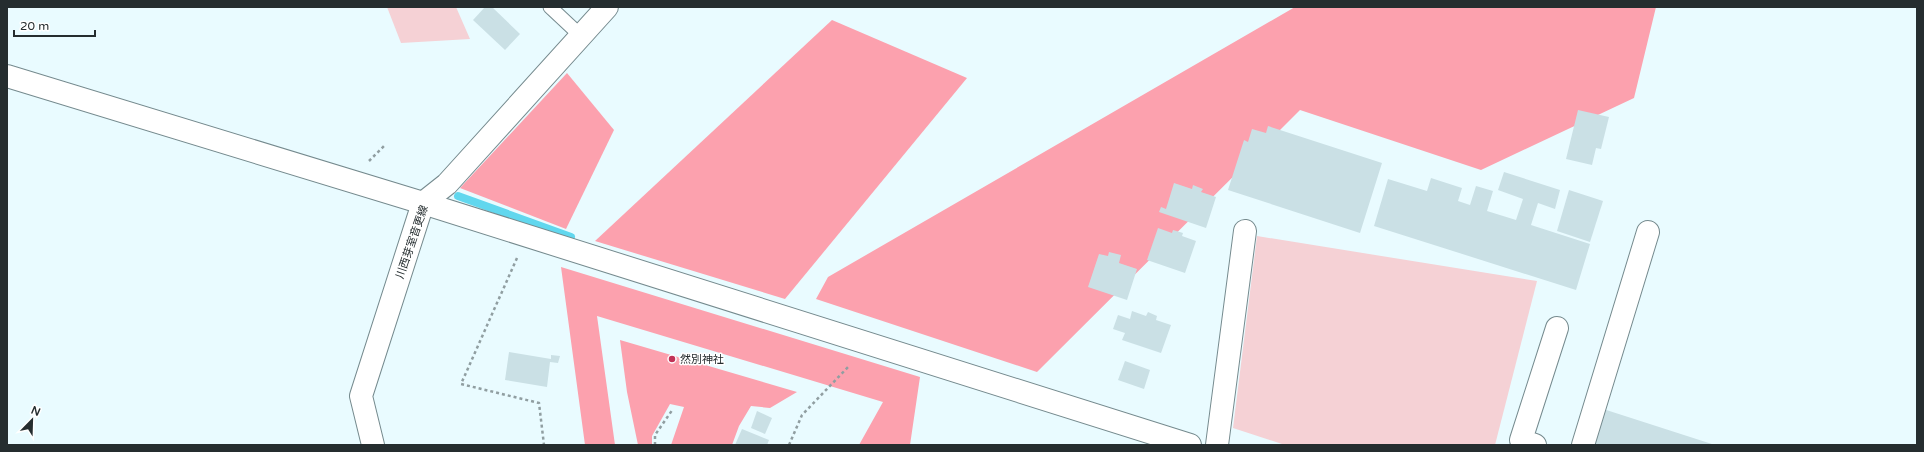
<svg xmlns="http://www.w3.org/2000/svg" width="1924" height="452" viewBox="0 0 1924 452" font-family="'Varela Round','Noto Sans JP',sans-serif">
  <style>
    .green { fill: #f5d1d5 }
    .forest { fill: #fca1ae }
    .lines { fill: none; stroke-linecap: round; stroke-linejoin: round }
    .stream { stroke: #61d7ee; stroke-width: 8 }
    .building { fill: #cae0e5 }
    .lane-casing { stroke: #758a8e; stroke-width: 15 }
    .street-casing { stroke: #758a8e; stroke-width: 24 }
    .secondary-casing { stroke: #758a8e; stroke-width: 24 }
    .path { stroke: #909ea1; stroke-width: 2.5; stroke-dasharray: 3 3; stroke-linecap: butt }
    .lane { stroke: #fff; stroke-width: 13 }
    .street { stroke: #fff; stroke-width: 22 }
    .secondary { stroke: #fff; stroke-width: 22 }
    .poi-dot { fill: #c13257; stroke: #fff; stroke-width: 1.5 }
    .labels { text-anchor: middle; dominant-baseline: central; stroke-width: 3; stroke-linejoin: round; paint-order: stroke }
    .street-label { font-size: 11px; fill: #252d2f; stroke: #fff }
    .poi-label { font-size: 11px; fill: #252d2f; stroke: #fff; text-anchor: start }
  </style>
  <rect width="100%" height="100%" fill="#e9fbff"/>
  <!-- green -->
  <g class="green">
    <polygon points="387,7 456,7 470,39 401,43"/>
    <polygon points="1257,236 1537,281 1495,445 1285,445 1233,428"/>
  </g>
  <!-- forest -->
  <g class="forest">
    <polygon points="1295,7 1656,7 1634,98 1481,170 1300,110 1037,372 816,299 828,277"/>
    <polygon points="832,20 967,78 785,299 595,241"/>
    <polygon points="567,73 614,130 566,229 460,188"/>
    <polygon points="561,267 920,377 910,445 859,445 883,402 597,316 615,445 585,445"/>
    <polygon points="620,340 797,392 770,408 751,406 739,426 732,445 671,445 684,407 670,404 652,436 652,445 638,445 627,392"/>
  </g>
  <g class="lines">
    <!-- stream -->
    <polyline class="stream" points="458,196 571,237"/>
  </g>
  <!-- building -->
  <g class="building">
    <polygon points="485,7 492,7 520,34 505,50 473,20"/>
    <polygon points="1578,110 1609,117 1601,149 1596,148 1592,165 1566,159"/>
    <polygon points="1268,126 1382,163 1360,233 1228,190 1244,140 1248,142 1252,129 1266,133"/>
    <polygon points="1504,172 1560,190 1555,209 1538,203 1531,225 1590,244 1576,290 1374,226 1388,179 1427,191 1431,178 1462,188 1458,201 1470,205 1476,186 1493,191 1487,211 1516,220 1523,199 1498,190"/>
    <polygon points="1174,183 1192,189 1193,185 1203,189 1201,192 1216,197 1206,228 1159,212 1161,207 1166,209"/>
    <polygon points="1569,190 1603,201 1590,242 1557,231"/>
    <polygon points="1158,228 1172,233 1173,230 1183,233 1182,236 1196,241 1185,273 1147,260"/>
    <polygon points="1109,252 1121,255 1119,263 1137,269 1127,300 1088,287 1099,254 1108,256"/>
    <polygon points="1132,311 1146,316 1148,312 1157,316 1156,320 1171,325 1161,353 1122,340 1125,333 1113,329 1118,315 1130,319"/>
    <polygon points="509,352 551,359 551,355 560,356 558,363 550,362 547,387 505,380"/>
    <polygon points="1125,361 1150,370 1144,389 1118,380"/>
    <polygon points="1597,407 1715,445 1585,445"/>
    <polygon points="757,411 772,418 765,434 751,428"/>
    <polygon points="742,429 769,440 767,445 735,445"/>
  </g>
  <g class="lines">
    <!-- lane casing -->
    <g class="lane-casing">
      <polyline id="lane" points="550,7 581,36"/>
    </g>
    <!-- street casing -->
    <g class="street-casing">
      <g id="street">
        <polyline points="1217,445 1245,231"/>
        <polyline points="1535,445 1521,440 1557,328"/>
        <polyline points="1583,445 1648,232"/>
      </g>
    </g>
    <!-- secondary casing -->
    <g class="secondary-casing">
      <g id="secondary">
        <polyline points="7,76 423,203 1190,445"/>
        <polyline points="373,445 361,396 423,203 447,184 607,7"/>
      </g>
    </g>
    <!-- path -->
    <g class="path">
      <polyline points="369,161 385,145"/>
      <polyline points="517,258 461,384 539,403 544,445"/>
      <polyline points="655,445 655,435 673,409"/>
      <polyline points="789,445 802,415 850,365"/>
    </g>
    <!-- lane -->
    <use href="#lane" class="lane"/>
    <!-- street -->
    <use href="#street" class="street"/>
    <!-- secondary -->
    <use href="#secondary" class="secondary"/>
  </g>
  <!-- markers -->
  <circle class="poi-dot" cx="672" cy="359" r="4"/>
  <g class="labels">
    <!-- street labels -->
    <g class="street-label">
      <text transform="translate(412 242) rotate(-71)">川西芽室音更線</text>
    </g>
    <!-- poi labels -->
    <g class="poi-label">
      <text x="680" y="359">然別神社</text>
    </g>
  </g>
  <!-- border -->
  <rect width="1924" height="452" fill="none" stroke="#252d2f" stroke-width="16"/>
  <!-- north arrow -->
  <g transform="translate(32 420) rotate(23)" stroke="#ffffff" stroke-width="3" paint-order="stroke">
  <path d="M0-3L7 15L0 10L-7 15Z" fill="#252d2f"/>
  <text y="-6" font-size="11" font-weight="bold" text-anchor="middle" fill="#252d2f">N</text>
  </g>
  <!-- scale -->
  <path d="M14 30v6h81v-6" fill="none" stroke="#252d2f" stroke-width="2"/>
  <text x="20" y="30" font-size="12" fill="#252d2f" stroke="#ffffff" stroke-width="3" paint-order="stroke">20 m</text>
</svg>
